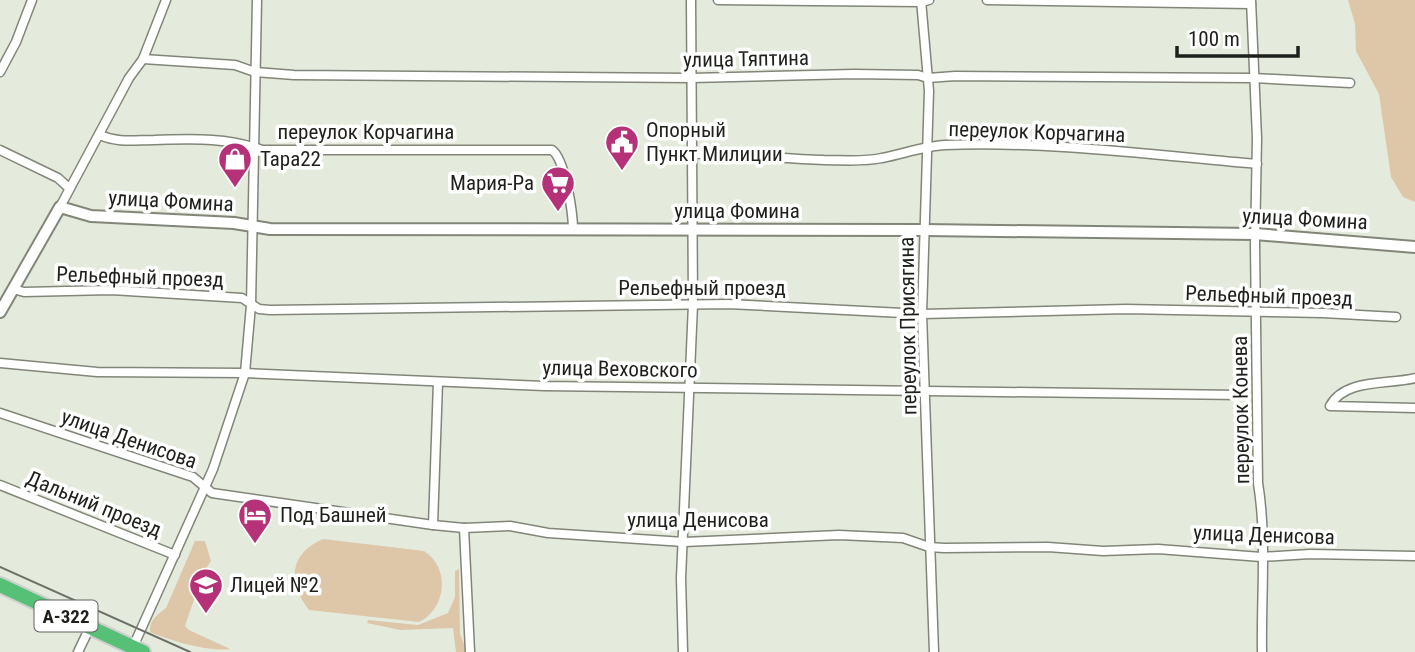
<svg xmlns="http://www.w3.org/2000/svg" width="1415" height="652" viewBox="0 0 1415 652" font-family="'Roboto Condensed',sans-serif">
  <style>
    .green { fill: #dec6a9 }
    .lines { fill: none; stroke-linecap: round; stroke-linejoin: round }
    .street-casing { stroke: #818679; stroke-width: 11 }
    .secondary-casing { stroke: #818679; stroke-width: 14 }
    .highway-casing { stroke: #cececd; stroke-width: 18 }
    .street { stroke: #fff; stroke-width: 8 }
    .secondary { stroke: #fff; stroke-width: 10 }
    .highway { stroke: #56c077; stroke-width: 14 }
    .tram { stroke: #6d7067; stroke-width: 2 }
    .labels { text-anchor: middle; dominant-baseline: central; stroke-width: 7; stroke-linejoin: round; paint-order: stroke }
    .shield { fill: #fff; stroke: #62635f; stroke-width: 2 }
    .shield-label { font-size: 19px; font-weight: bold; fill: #1e201b }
    .street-label { font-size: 21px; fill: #1e201b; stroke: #fff }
    .poi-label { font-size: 21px; fill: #1e201b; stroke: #fff; text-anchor: start }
  </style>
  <rect width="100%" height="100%" fill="#e5ebdc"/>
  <!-- green -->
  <g class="green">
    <polygon points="1348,0 1415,0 1415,202 1403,197 1391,177 1379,94 1356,51 1355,24"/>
    <path d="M323,539L424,551C451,568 446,609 419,622L309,610C288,583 288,554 323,539Z"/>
    <path d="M195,541H205L211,561L203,573L185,626L189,630L230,649C209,652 171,641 150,632C149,620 157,615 166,608Z"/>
    <polygon points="459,569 460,634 467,652 456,652 453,628 400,630 367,623 368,620 418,625 448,613 455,597 455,571"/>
  </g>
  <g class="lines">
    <!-- street casing -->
    <g class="street-casing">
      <g id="street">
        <polyline points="718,0 921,2 929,0"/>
        <polyline points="921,0 929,91 922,314 934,652"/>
        <polyline points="987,0 1251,4"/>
        <path d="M1251,0L1257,138L1255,245L1258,483C1267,538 1261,596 1262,652"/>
        <polyline points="143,59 235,65 255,72 294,75 691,78 854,74 918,75 928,78 955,76 1253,78 1350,83"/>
        <polyline points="0,72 16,42 32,0"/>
        <path d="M100,135C118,143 134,140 154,140C191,139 227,137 262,150H552C565,159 573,213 573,230"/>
        <polyline points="0,150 58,178 69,188"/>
        <path d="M692,154C736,152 780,159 824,160C843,160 864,162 882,158C903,154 924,146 945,145C1048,141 1154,155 1257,164"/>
        <polyline points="60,207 129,78 143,59 166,0"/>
        <polyline points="13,289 24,292 111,290 242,298 259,309 270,310 728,304 922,314 1126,309 1323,313 1396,317"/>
        <polyline points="0,363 97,372 245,373 544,386 1240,395"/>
        <path d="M1415,378C1388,385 1345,378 1330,406L1415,408"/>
        <polyline points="0,413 193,477 212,493 433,525 464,528 510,526 548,533 684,542 839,535 903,538 929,547 944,548 1048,547 1103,551 1158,549 1261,557 1310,554 1415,556"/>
        <polyline points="0,485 175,555"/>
        <polyline points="433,525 438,382"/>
        <polyline points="464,528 470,652"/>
        <polyline points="133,647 213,469 245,373 251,305 257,0"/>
        <polyline points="78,652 90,627"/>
        <polyline points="683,652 681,578 693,304 691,0"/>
      </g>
    </g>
    <!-- secondary casing -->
    <g class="secondary-casing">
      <polyline id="secondary" points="0,312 60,207 91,216 234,223 270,229 924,230 1255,234 1415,247"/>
    </g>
    <!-- highway casing -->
    <g class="highway-casing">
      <polyline id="highway" points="0,585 143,652"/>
    </g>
    <!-- street -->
    <use href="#street" class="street"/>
    <!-- secondary -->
    <use href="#secondary" class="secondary"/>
    <!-- highway -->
    <use href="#highway" class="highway"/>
    <!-- tram -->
    <polyline class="tram" points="0,567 190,652"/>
  </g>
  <!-- icons -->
  <defs>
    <g id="civic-pin" transform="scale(1.75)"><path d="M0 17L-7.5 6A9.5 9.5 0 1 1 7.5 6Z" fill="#b63278" stroke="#fff"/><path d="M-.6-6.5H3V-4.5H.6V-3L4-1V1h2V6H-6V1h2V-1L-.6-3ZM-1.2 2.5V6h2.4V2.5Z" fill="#fff"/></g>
    <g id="shop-pin" transform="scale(1.75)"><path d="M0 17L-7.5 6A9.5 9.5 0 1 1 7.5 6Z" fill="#b63278" stroke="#fff"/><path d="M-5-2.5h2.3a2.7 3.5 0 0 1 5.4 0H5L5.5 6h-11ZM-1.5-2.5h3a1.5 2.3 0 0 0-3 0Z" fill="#fff"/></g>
    <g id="supermarket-pin" transform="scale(1.75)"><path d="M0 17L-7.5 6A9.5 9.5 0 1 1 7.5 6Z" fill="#b63278" stroke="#fff"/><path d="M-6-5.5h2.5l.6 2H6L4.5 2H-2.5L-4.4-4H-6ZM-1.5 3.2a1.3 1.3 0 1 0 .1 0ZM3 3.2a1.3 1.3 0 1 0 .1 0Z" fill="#fff"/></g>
    <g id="hotel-pin" transform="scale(1.75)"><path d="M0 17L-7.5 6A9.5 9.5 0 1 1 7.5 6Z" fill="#b63278" stroke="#fff"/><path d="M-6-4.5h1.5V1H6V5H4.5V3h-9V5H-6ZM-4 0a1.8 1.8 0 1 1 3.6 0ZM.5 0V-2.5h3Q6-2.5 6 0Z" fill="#fff"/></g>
    <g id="school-pin" transform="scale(1.75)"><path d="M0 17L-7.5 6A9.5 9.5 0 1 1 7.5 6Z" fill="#b63278" stroke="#fff"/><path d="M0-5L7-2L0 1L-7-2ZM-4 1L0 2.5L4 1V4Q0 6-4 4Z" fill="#fff"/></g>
  </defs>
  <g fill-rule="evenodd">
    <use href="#civic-pin" x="622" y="142"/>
    <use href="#shop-pin" x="235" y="159"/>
    <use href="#supermarket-pin" x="558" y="183"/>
    <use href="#hotel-pin" x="255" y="515"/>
    <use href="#school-pin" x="206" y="585"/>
  </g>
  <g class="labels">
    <!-- shield labels -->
    <rect class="shield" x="34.5" y="600.5" width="63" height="31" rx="5"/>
    <g class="shield-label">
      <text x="66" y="616">А-322</text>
    </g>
    <!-- street labels -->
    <g class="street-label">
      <text transform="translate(746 59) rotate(-1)">улица Тяптина</text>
      <text x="366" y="132">переулок Корчагина</text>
      <text transform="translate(1037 132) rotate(2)">переулок Корчагина</text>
      <text transform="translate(171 201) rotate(3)">улица Фомина</text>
      <text x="737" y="211">улица Фомина</text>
      <text transform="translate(1305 219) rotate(3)">улица Фомина</text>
      <text transform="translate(140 277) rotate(2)">Рельефный проезд</text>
      <text x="702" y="288">Рельефный проезд</text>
      <text transform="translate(1269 296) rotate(2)">Рельефный проезд</text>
      <text transform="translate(908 326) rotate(-91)">переулок Присягина</text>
      <text transform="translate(620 369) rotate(1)">улица Веховского</text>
      <text transform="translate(1241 410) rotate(-91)">переулок Конева</text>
      <text transform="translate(129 439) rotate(19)">улица Денисова</text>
      <text transform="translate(94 504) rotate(22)">Дальний проезд</text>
      <text x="698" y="520">улица Денисова</text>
      <text transform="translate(1264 535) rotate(2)">улица Денисова</text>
    </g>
    <!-- poi labels -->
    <g class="poi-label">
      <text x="646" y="130">Опорный<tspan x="646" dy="24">Пункт Милиции</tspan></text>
      <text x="260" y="159">Тара22</text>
      <text x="534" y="183" text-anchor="end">Мария-Ра</text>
      <text x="280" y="515">Под Башней</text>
      <text x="230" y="585">Лицей №2</text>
    </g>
  </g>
  <!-- scale -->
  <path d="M1177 46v10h121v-10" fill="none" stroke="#1e201b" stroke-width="3.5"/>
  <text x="1188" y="46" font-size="21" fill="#1e201b" stroke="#ffffff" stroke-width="5" paint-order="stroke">100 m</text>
</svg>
